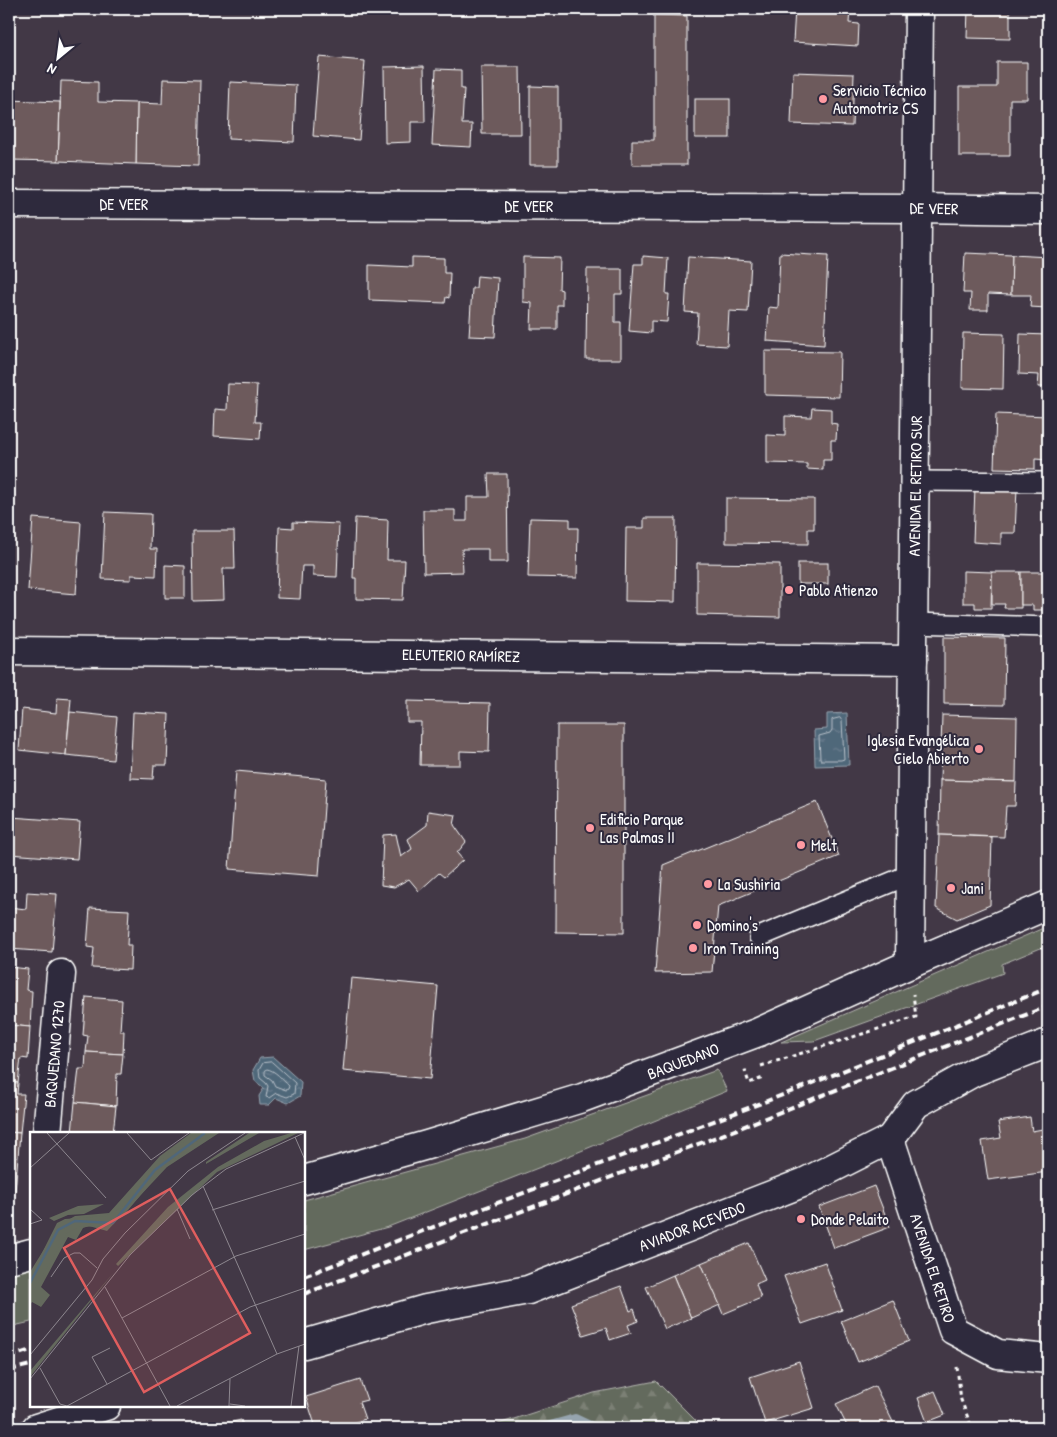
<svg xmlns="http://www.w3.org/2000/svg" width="1057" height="1437" viewBox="0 0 1057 1437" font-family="'Patrick Hand',sans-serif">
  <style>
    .green { fill: #646a5d; stroke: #b2b4ae }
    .forest { fill: url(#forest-firs); stroke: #b2b4ae }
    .wetland { fill: url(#wetland-marsh); stroke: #b2b4ae }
    .water { fill: url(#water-ripples); stroke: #96a4af }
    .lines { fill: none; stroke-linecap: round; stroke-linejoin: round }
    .shore { stroke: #b9c2ca; stroke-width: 1 }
    .stream { stroke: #96a4af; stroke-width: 10 }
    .building { fill: #6d5a5b; stroke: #fff }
    .service-casing { stroke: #fff; stroke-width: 22 }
    .minor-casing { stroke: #fff; stroke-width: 31 }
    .tertiary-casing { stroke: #fff; stroke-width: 31 }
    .path { stroke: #fff; stroke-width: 3; stroke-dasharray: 4 4; stroke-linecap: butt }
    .service { stroke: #2f2a3d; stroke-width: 19 }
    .minor { stroke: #2f2a3d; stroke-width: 28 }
    .tertiary { stroke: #2f2a3d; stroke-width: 28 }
    .rail { stroke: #fff; stroke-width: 4; stroke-dasharray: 8 4; stroke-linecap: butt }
    .poi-dot { fill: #ff9aa2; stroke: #2f2a3d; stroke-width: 2 }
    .labels { text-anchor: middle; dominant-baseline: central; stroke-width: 4; stroke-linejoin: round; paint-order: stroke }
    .poi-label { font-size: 16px; fill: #fff; stroke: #2f2a3d; text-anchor: start }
    .street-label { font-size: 16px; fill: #fff; stroke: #2f2a3d }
    .inset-river { fill: none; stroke: #50677a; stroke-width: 2.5 }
    .inset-road { fill: none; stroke: #8e8890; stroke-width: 1 }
    .view { fill: #e05e5e; fill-opacity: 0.15; stroke: #e05e5e; stroke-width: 2.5 }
    .inset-edge { fill: none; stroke: #fff; stroke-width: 2.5 }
  </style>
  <defs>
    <pattern id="forest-firs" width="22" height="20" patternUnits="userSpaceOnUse" patternTransform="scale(1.25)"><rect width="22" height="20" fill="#646a5d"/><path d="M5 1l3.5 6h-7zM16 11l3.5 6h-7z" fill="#7b8075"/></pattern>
    <pattern id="wetland-marsh" width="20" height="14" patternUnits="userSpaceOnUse" patternTransform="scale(1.25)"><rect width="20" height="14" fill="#646a5d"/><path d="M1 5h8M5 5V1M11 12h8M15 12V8" fill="none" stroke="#7b8075"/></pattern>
    <pattern id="water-ripples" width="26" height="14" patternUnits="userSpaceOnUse" patternTransform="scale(1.25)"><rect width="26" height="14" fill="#50677a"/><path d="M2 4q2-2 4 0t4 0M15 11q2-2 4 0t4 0" fill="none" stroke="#6a7e8e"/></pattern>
  </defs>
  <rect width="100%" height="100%" fill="#423846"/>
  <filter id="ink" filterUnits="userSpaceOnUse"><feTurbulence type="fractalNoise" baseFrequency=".02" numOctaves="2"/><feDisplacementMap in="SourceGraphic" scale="10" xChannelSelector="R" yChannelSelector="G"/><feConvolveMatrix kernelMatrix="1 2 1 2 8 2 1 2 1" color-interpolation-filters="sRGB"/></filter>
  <g filter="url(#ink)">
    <!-- green -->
    <g class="green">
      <polygon points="1048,926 1048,945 1002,964 1003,973 814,1041 781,1042"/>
      <polygon points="717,1070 727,1091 576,1153 388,1227 304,1250 304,1200 525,1139"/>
      <polygon points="31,1266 31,1322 9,1327 9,1272"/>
    </g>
    <!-- forest -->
    <polygon class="forest" points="656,1381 703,1428 486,1428 594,1393"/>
    <!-- wetland -->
    <polygon class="wetland" points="573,1421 633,1428 470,1428 476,1427"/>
    <!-- water -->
    <g class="water">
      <polygon points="847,713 849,765 815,766 814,730 827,729 827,714"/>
      <polygon points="273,1057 301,1082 300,1096 288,1103 276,1098 269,1105 260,1105 259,1096 264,1088 255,1081 253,1070 260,1058"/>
    </g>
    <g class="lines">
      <!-- shore -->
      <g class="shore">
        <polygon points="840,718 842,721 844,759 841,760 821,760 820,758 819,736 830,733 832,730 832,720"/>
        <polygon points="272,1062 295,1083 294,1094 287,1097 276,1093 269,1098 266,1097 268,1086 266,1083 260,1078 259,1070 263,1063"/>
        <path d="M267,1069C275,1070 283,1080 289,1086L288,1089L286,1090L275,1086L272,1080L265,1075V1072Z"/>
      </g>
      <!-- stream -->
      <polyline class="stream" points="543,1428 575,1419 594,1428"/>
    </g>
    <!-- building -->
    <g class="building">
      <polygon points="795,9 850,9 849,23 859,24 858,46 793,42"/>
      <polygon points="968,9 1010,9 1010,39 967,38"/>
      <polygon points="654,15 687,16 687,165 632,165 632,140 654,140"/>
      <polygon points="319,57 365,61 359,140 313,136"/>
      <polygon points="997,62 1027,62 1027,99 1010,99 1010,156 959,156 959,87 997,87"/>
      <polygon points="424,66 425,122 411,122 411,142 385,143 384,67"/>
      <polygon points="481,67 520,67 521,134 482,134"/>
      <polygon points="436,69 461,70 461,89 464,89 462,124 472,124 471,147 432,145"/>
      <polygon points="793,72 854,74 852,126 791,124"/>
      <polygon points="163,79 200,80 198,166 136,164 137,103 162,104"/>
      <polygon points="61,81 98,82 98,102 137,103 136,164 58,161"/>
      <polygon points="230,82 296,85 294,142 228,139"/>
      <polygon points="530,86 558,87 558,165 530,165"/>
      <rect x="695" y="99" width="35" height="39"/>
      <polygon points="9,100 60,102 58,161 9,160"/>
      <polygon points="780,253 828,256 824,345 767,341 769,307 778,308"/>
      <polygon points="965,253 1012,255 1011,295 988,294 988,310 970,310 971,293 963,293"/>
      <polygon points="1012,255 1048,257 1047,308 1030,307 1031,295 1011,295"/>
      <polygon points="643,256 668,258 666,294 669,294 667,322 651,321 651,333 629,331 634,264 643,264"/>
      <polygon points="412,257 444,258 444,273 450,273 449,298 446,297 445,303 369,300 369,265 412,267"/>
      <polygon points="523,257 560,258 559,289 562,290 562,305 557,305 557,329 531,329 532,303 523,302"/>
      <polygon points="688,257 751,261 748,312 729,311 727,346 696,344 698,313 685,312"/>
      <polygon points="587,269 622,269 622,294 615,294 615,322 621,322 621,359 586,359"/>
      <polygon points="477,276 498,278 495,337 469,336 472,288 476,288"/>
      <polygon points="963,333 1004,334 1003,389 962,388"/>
      <polygon points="1020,334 1048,335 1048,387 1038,387 1039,375 1019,374"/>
      <polygon points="765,351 840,352 839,397 765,395"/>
      <polygon points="228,384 257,385 255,422 261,422 260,439 214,436 215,409 227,410"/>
      <polygon points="812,408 831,409 831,423 837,424 836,440 831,440 831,460 823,460 823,470 807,469 807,464 767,463 767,435 785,436 785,416 811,417"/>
      <polygon points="996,414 1048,416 1048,460 1035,459 1035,469 994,468"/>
      <polygon points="488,474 507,474 508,562 488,562 488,549 462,549 463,572 424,573 423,510 455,510 455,521 467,521 467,497 489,497"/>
      <polygon points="975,487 1017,488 1015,533 1001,533 1001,544 973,542"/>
      <polygon points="726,498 814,499 814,529 808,529 808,544 726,543"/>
      <polygon points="105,512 151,514 150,549 157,549 156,576 131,575 131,580 102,579"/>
      <polygon points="33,518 81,522 76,594 28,590"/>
      <polygon points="355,518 388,520 387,560 405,560 403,600 356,599 356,578 353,578"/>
      <polygon points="530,518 570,519 570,528 578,528 577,578 528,577"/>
      <polygon points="644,518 676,518 675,602 625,601 626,528 644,528"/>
      <polygon points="293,522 339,524 337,577 313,576 313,566 302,566 300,599 277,598 279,527 293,528"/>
      <polygon points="192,531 234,531 235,569 223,569 224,600 193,601"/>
      <polygon points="697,563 780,564 780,617 697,615"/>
      <rect x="798" y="563" width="30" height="21"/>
      <polygon points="165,565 185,566 185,598 165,598"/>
      <polygon points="963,571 992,572 991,608 975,608 975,603 963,603"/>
      <polygon points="992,572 1021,572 1021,608 1004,608 1005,604 992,604"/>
      <polygon points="1021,572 1048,572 1048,610 1033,610 1033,605 1021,605"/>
      <polygon points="944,637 1005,638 1004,705 944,704"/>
      <polygon points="57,698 71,699 66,755 19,750 22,709 56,713"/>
      <polygon points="407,701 490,703 489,752 460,751 460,765 420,765 421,722 407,722"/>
      <polygon points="70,712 117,717 113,760 66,755"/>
      <polygon points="133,712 169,714 167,765 154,765 153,779 130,778"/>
      <polygon points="942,715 1017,717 1016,782 940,780"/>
      <polygon points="557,725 624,725 624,933 556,932"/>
      <polygon points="236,771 326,779 319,876 229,869"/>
      <polygon points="940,780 1016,782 1015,806 1006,806 1004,837 939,835"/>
      <polygon points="817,802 839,856 718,906 712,972 655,973 663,865"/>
      <polygon points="428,811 456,815 454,825 466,842 457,853 463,860 444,877 439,873 419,891 409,879 394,887 381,885 383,835 396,834 401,857 412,849 408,839 427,825"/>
      <polygon points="11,817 80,822 77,859 9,854"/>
      <polygon points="939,835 992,837 990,905 957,919 936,908"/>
      <polygon points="27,892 57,894 52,952 9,949 9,907 26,909"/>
      <polygon points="90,908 129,910 127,945 131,945 130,970 92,968 94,948 87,947"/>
      <polygon points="9,967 28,969 26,990 32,991 30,1027 9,1025"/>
      <polygon points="351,978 438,986 430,1079 343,1071"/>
      <polygon points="86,997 122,1000 120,1031 124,1031 123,1054 86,1052 88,1036 83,1035"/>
      <polygon points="9,1025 30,1027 28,1059 21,1058 18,1083 9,1082"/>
      <polygon points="86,1052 123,1054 121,1074 117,1074 116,1106 75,1102 79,1069 85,1069"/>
      <polygon points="9,1082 18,1083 17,1094 24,1094 20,1133 9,1132"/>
      <polygon points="75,1102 116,1106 113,1133 117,1133 72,1133"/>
      <polygon points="1030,1117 1032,1131 1048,1128 1048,1172 988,1180 982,1141 1001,1138 998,1122"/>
      <polygon points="9,1132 20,1133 15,1192 9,1191"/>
      <polygon points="874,1186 890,1227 834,1248 819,1207"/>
      <polygon points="749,1243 765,1280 756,1284 761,1298 723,1314 701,1263"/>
      <polygon points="825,1262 842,1310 802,1324 784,1276"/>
      <polygon points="701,1263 720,1305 691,1318 673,1275"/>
      <polygon points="673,1275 691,1318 665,1329 646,1287"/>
      <polygon points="621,1286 630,1311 634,1309 638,1321 628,1325 631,1333 610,1340 606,1328 583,1335 571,1304"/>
      <polygon points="893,1300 909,1341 858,1362 841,1321"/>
      <polygon points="799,1361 814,1408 765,1423 750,1377"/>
      <polygon points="360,1380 367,1400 359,1402 365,1419 337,1428 316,1428 306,1397"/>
      <polygon points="875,1386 894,1424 885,1428 848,1428 836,1404"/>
      <polygon points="935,1391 945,1415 927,1422 918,1398"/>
      <polygon points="241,1420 244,1428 207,1428"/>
    </g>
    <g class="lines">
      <!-- service casing -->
      <g class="service-casing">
        <g id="service">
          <polyline points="915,481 1048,482"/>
          <polyline points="913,623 1048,627"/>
          <polyline points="759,937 911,874"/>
        </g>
      </g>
      <!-- minor casing -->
      <g class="minor-casing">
        <g id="minor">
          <polyline points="9,204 917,208 1048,210"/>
          <polyline points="9,651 913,660"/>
          <polyline points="47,1133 61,974"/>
          <polyline points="890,1139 953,1330 998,1354 1048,1359"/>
          <polyline points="304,1344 426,1309 528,1290 805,1182 890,1139 916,1104 974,1072 1048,1043"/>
          <polyline points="36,1428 106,1406"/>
        </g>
      </g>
      <!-- tertiary casing -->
      <g class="tertiary-casing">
        <g id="tertiary">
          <polyline points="910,964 919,9"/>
          <polyline points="304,1180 427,1145 582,1098 759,1032 910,964 1048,905"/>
          <polyline points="9,1259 31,1253"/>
        </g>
      </g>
      <!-- path -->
      <g class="path">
        <polyline points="761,1066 916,1017 913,994"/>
        <polyline points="747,1071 745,1071 749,1083 763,1078"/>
        <polyline points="957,1367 961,1400 972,1428"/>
      </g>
      <!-- service -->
      <use href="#service" class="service"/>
      <!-- minor -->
      <use href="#minor" class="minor"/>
      <!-- tertiary -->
      <use href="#tertiary" class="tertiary"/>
      <!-- rail -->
      <g class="rail">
        <polyline points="304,1276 788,1093 1048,988"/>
        <polyline points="304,1294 727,1133 1048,1006"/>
        <polyline points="9,1357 31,1350"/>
        <polyline points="9,1370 31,1365"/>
      </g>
    </g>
  </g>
  <!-- markers -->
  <g class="poi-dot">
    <circle cx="823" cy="99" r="5"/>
    <circle cx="789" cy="590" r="5"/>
    <circle cx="979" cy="749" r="5"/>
    <circle cx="590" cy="828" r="5"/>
    <circle cx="801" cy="845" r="5"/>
    <circle cx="708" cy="884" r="5"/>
    <circle cx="951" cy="888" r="5"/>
    <circle cx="697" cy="925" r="5"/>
    <circle cx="693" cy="948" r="5"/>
    <circle cx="801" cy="1219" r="5"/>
  </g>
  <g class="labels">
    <!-- poi labels -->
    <g class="poi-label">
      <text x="833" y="90">Servicio Técnico<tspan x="833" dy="18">Automotriz CS</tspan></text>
      <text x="799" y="590">Pablo Atienzo</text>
      <text x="969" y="740" text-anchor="end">Iglesia Evangélica<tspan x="969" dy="18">Cielo Abierto</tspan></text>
      <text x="600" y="819">Edificio Parque<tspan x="600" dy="18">Las Palmas II</tspan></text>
      <text x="811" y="845">Melt</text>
      <text x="718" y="884">La Sushiria</text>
      <text x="961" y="888">Jani</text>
      <text x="707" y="925">Domino's</text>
      <text x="703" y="948">Iron Training</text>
      <text x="811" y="1219">Donde Pelaito</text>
    </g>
    <!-- street labels -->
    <g class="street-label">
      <text x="124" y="204">DE VEER</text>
      <text x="529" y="206">DE VEER</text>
      <text transform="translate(934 208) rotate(1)">DE VEER</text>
      <text transform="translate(915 486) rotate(-89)">AVENIDA EL RETIRO SUR</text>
      <text transform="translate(461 655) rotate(1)">ELEUTERIO RAMÍREZ</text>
      <text transform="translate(54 1054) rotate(-85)">BAQUEDANO 1270</text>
      <text transform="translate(683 1061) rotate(-21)">BAQUEDANO</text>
      <text transform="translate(692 1226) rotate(-21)">AVIADOR ACEVEDO</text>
      <text transform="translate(933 1268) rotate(72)">AVENIDA EL RETIRO</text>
    </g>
  </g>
  <!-- overview -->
  <g transform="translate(30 1132)">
    <rect width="275" height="275" fill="#423846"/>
    <path d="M219,1H229L176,32V30ZM261,1H268L187,40L88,134L86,132L138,75L188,35L234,9ZM74,72L54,82L38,83L24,89L19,86L48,74ZM84,140L0,245V239Z" fill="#646a5d"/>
    <path d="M161,1H189L137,35L77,99L59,94L53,96L46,108L38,105L11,155L20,163L11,175L2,170L0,173V140L29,93L45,84L79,81L130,24Z" fill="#646a5d"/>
    <path d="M166,1H179L137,32L93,84L76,94L49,95L37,101L0,165V145L27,91L35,87L76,84L92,75L139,20Z" fill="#646a5d"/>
    <path class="inset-river" d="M0,151L28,98L45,89L83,91L125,38L175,1"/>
    <path class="inset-road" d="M17,1L76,66M97,1L121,28L159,1M265,5L275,28M0,36L39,1M173,54L247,222M0,77L12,88L0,92M147,77L160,107M182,78L275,49M0,99V122M21,145L34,126L44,121H50L67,136M75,155L140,274M92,186L206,124L275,102M0,223L62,148L73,127L95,101L158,39L215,1M10,236L30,272L37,274L220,175L275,156M0,247L100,123L162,63L196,37L274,1M77,252L62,225L80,216M200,272L215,274M147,274L247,222L275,212M199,274L200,247M261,274L269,214"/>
    <path class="view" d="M140,57L220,201L114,260L34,116Z"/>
    <rect width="275" height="275" class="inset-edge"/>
  </g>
  <!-- margin -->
  <rect width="1057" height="1437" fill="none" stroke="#2f2a3d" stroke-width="30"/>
  <rect x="15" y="15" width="1027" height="1407" fill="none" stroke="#fff" stroke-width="2" filter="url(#ink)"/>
  <!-- north arrow -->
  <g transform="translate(58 58) rotate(209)" stroke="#2f2a3d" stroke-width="4" paint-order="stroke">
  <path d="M0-4L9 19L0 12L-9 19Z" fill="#ffffff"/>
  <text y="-8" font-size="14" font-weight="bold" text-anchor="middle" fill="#ffffff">N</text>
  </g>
</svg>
